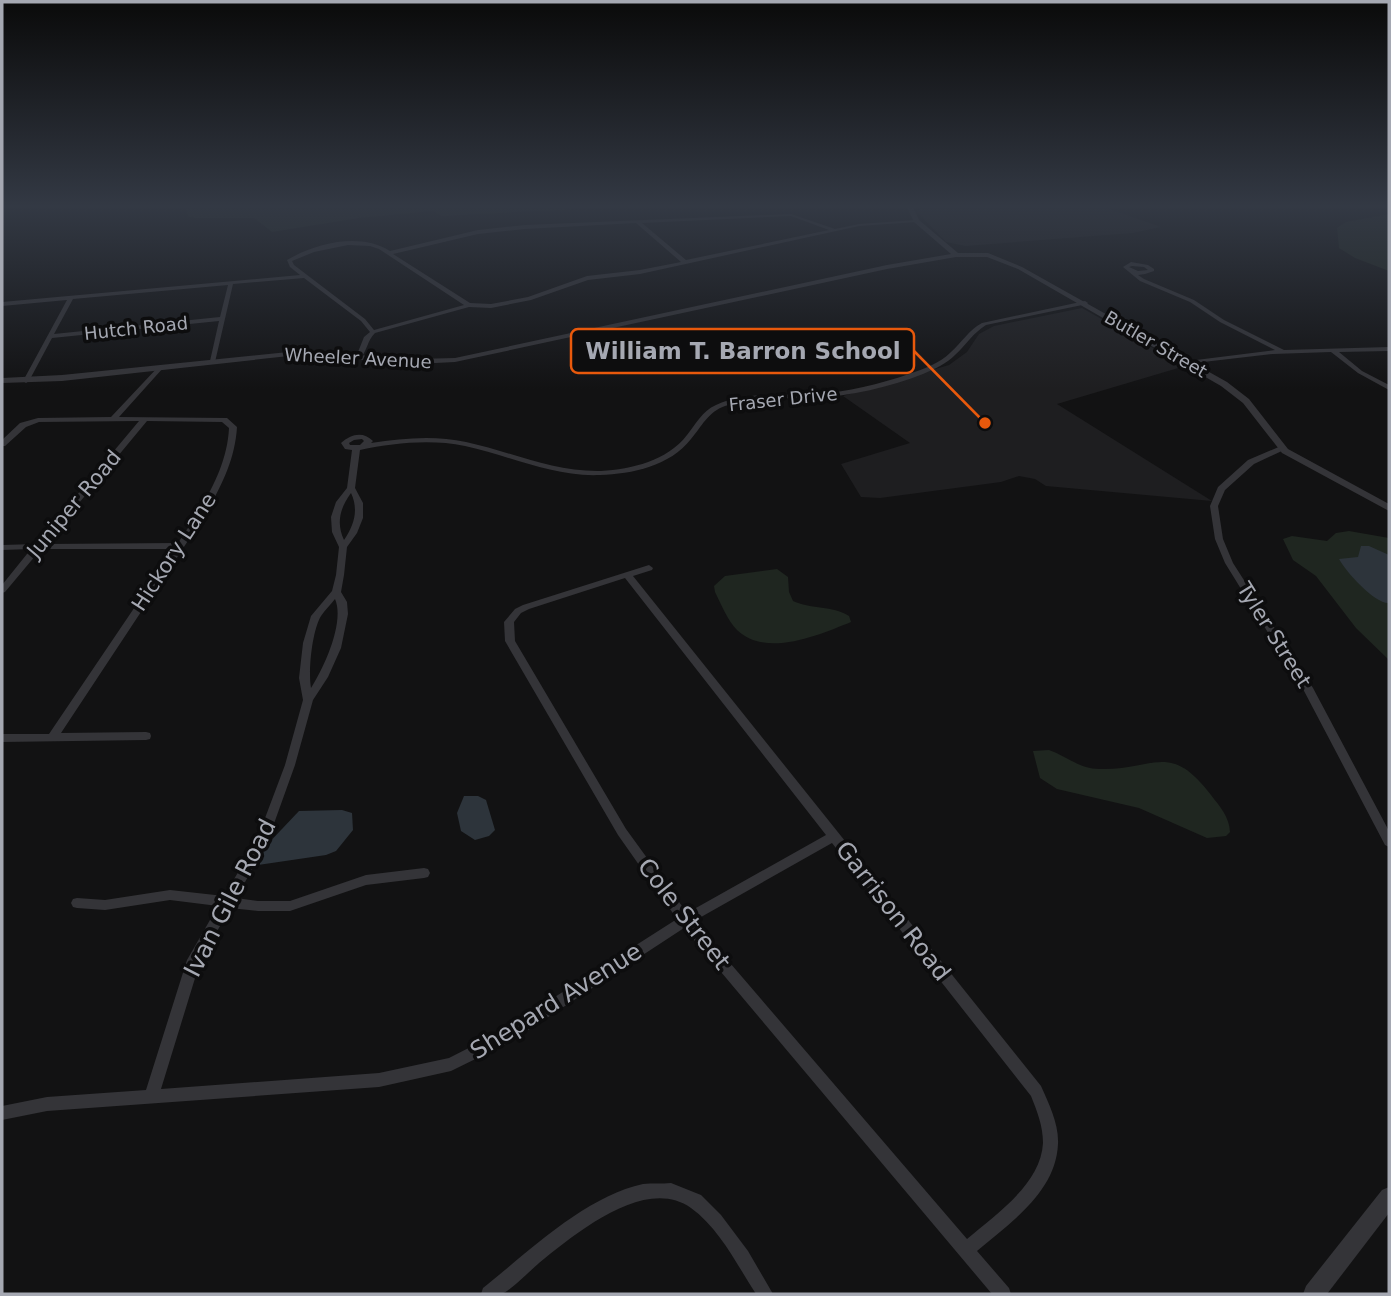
<svg xmlns="http://www.w3.org/2000/svg" width="1391" height="1296" viewBox="0 0 1391 1296" font-family="'DejaVu Sans',sans-serif">
  <style>
    .built { fill: #1e1e20 }
    .green { fill: #1f2620 }
    .water { fill: #2d343b }
    .lines { fill: none; stroke-linecap: round; stroke-linejoin: round }
    .minor { fill: #343438; fill-rule: evenodd }
    .tertiary { fill: #343438; fill-rule: evenodd }
    .labels { text-anchor: middle; dominant-baseline: central; stroke-width: 7; stroke-linejoin: round; paint-order: stroke }
    .far-street-label { font-size: 18px; fill: #a5a8b2; stroke: #0d0d0e }
    .street-label { font-size: 21px; fill: #a5a8b2; stroke: #0d0d0e }
    .near-street-label { font-size: 24px; fill: #a5a8b2; stroke: #0d0d0e }
    .leader { fill: none; stroke: #e8590c; stroke-width: 2.5 }
    .callout-dot { fill: #e8590c; stroke: #0d0d0e; stroke-width: 2.5 }
    .callout { fill: #0d0d0e; stroke: #e8590c; stroke-width: 2.5 }
    .callout-label { font-size: 23px; text-anchor: middle; font-weight: bold; fill: #a5a8b2 }
  </style>
  <rect width="100%" height="100%" fill="#121213"/>
  <!-- built -->
  <g class="built">
    <polygon points="925,207 1104,207 1161,227 1133,233 966,246 946,242 916,211"/>
    <polygon points="1082,308 1185,366 1057,404 1212,501 1046,486 1035,479 1019,476 1001,482 880,498 861,497 841,464 910,443 843,396 949,365 967,352 979,334 994,326"/>
  </g>
  <!-- green -->
  <g class="green">
    <polygon points="176,207 617,207 442,216 433,211 359,218 272,232 254,218 195,218 189,217 186,210"/>
    <polygon points="1389,214 1389,271 1355,258 1339,248 1337,228 1346,222"/>
    <polygon points="1349,531 1389,538 1389,660 1356,628 1316,576 1293,560 1283,539 1292,536 1327,541 1336,533"/>
    <path d="M777,569L788,577L789,592L793,601C813,610 831,605 849,616L851,622C819,635 766,658 737,630C728,621 721,604 715,592L714,586L725,576Z"/>
    <path d="M1049,750C1066,756 1080,769 1099,769C1154,771 1169,740 1211,795C1220,807 1229,816 1230,832L1226,836L1207,838L1139,808L1057,789L1040,778L1033,751Z"/>
  </g>
  <!-- water -->
  <g class="water">
    <path d="M1361,546H1369L1389,555V603C1375,604 1346,572 1339,559L1358,557Z"/>
    <polygon points="464,796 478,796 486,800 495,830 489,836 475,840 461,831 457,813"/>
    <polygon points="342,810 352,813 353,830 336,851 326,855 258,865 257,861 264,848 299,811"/>
  </g>
  <g class="lines">
    <!-- minor -->
    <g class="minor">
      <path d="M791,214L835,229L859,224L916,220L918,221L916,222L859,226L640,274L588,280L531,300L491,308L469,307L375,333C367,340 367,353 359,359L356,357L364,337L370,332L361,321L304,278L233,284L215,362L210,361L219,321L52,338L29,381L26,383L23,381L67,300L2,306V302L300,275L290,267L287,260C316,243 360,232 390,251L478,230L525,225ZM791,216L829,230L686,260L642,223ZM636,223L681,262L640,270L587,276L528,297L491,304L470,303L393,254L478,234L525,229ZM348,245L370,246L379,249L464,305L374,330L365,319L294,265L292,261L314,252ZM228,285L220,317L54,334L73,299Z"/>
      <path d="M1131,262L1148,265L1154,269V271L1145,274L1138,275L1144,279L1194,300L1224,320L1284,350L1389,347V351L1339,352L1362,371L1389,385V390L1358,373L1331,352L1273,354L1186,364L1185,363L1188,361L1275,350L1220,322L1190,302L1140,281L1123,267ZM1132,266L1144,267L1148,270L1138,271L1129,267Z"/>
      <path d="M1085,301L1088,303L1087,304L986,325C973,333 966,345 955,355C947,363 935,369 923,374C890,387 850,396 815,398C785,399 754,396 725,406C708,412 702,426 691,439C670,466 632,474 600,475C552,477 511,456 465,446C430,439 394,443 360,450L355,488L363,503V518L357,533L347,547L344,575L341,592L347,602L348,614L341,648L328,677L313,700L295,765L267,843L236,898L258,901H290L366,875L424,868L428,869L430,873L428,877L424,878L366,885L290,911H258L230,908L200,962L161,1089L379,1073L449,1058L500,1032L677,919L618,835L505,641L504,622L515,609L523,605L649,565L653,568L652,570L633,576L1041,1086C1049,1104 1059,1124 1058,1144C1056,1192 1010,1223 977,1251L1009,1288L1011,1294H992L684,928L510,1042L451,1071L379,1087L47,1111L2,1120V1106L47,1097L146,1090L187,960L218,906L170,900L105,910L77,908L73,907L71,903L73,899L77,898L105,900L170,890L224,896L256,842L285,765L303,700L299,678L303,643L311,616L332,591L336,575L339,547L332,532L331,517L336,502L347,488L352,450L345,449L341,443C351,434 363,431 373,441L371,443C403,438 435,435 466,442C512,452 553,472 601,471C632,469 667,461 687,435C696,424 702,411 716,405C747,391 782,396 816,394C847,392 880,384 909,374C924,369 940,363 951,352C962,342 969,330 982,323ZM362,439L364,441L360,445H350L349,443L354,440ZM351,493C359,510 354,525 344,540C336,523 340,508 351,493ZM625,578L826,835L687,913L626,829L515,641L514,622L521,613L529,609ZM335,599C345,622 324,668 311,688C308,671 312,631 321,616C325,610 331,604 335,599ZM832,843L1031,1096C1037,1111 1043,1126 1043,1143C1041,1184 995,1215 967,1239L694,921Z"/>
      <path d="M161,365L163,366V368L119,417L227,418L237,427C235,461 220,489 203,518L61,733L146,732L150,733L151,736L150,739L146,740L2,742V734H49L174,549H41L5,592L2,593V585L31,549L2,550V545L36,544L139,421L39,422L26,427L5,446H2V440L20,423L38,418L111,417L159,366ZM147,421L222,422L229,428C227,471 201,508 178,543L45,544Z"/>
      <polygon points="1281,446 1285,448 1284,450 1254,464 1225,490 1218,506 1223,539 1233,563 1313,688 1389,831 1389,847 1385,845 1303,689 1225,563 1215,539 1210,506 1218,487 1248,460"/>
      <path d="M671,1183L701,1195L721,1215L748,1251L773,1294H756C737,1265 720,1229 691,1208C645,1175 575,1234 539,1263C532,1269 510,1291 502,1294C497,1296 487,1294 481,1294L483,1288C528,1252 586,1196 643,1184C652,1183 662,1184 671,1183Z"/>
    </g>
    <!-- tertiary -->
    <g class="tertiary">
      <polygon points="907,207 913,207 919,220 958,253 988,253 1022,267 1227,382 1249,399 1288,449 1389,504 1389,511 1282,453 1243,403 1221,386 1018,269 987,257 956,257 887,269 455,362 416,364 298,355 62,381 2,383 2,378 62,375 298,351 416,359 455,358 887,265 951,254 914,222"/>
      <polygon points="1389,1187 1389,1213 1327,1294 1303,1294 1306,1286 1382,1190"/>
    </g>
  </g>
  <!-- sky -->
  <linearGradient id="sky" x2="0" y2="1"><stop stop-color="#0a0a0a"/><stop offset="0.53" stop-color="#333944"/><stop offset="1" stop-color="#333944" stop-opacity="0"/></linearGradient>
  <rect width="1391" height="389" fill="url(#sky)"/>
  <g class="labels">
    <!-- far-street labels -->
    <g class="far-street-label">
      <text transform="translate(136 328) rotate(-6)">Hutch Road</text>
      <text transform="translate(1156 344) rotate(30)">Butler Street</text>
      <text transform="translate(358 358) rotate(3)">Wheeler Avenue</text>
      <text transform="translate(783 399) rotate(-6)">Fraser Drive</text>
    </g>
    <!-- street labels -->
    <g class="street-label">
      <text transform="translate(74 504) rotate(-50)">Juniper Road</text>
      <text transform="translate(174 552) rotate(-57)">Hickory Lane</text>
      <text transform="translate(1274 635) rotate(58)">Tyler Street</text>
    </g>
    <!-- near-street labels -->
    <g class="near-street-label">
      <text transform="translate(230 898) rotate(-63)">Ivan Gile Road</text>
      <text transform="translate(893 911) rotate(52)">Garrison Road</text>
      <text transform="translate(684 914) rotate(52)">Cole Street</text>
      <text transform="translate(556 1001) rotate(-32)">Shepard Avenue</text>
    </g>
  </g>
  <!-- callouts -->
  <path class="leader" d="M985 423L914 351"/>
  <circle class="callout-dot" cx="985" cy="423" r="7"/>
  <rect class="callout" x="571" y="329" width="343" height="44" rx="7"/>
  <g class="callout-label">
    <text x="743" y="359">William T. Barron School</text>
  </g>
  <!-- border -->
  <rect width="1391" height="1296" fill="none" stroke="#a5a8b2" stroke-width="7"/>
</svg>
